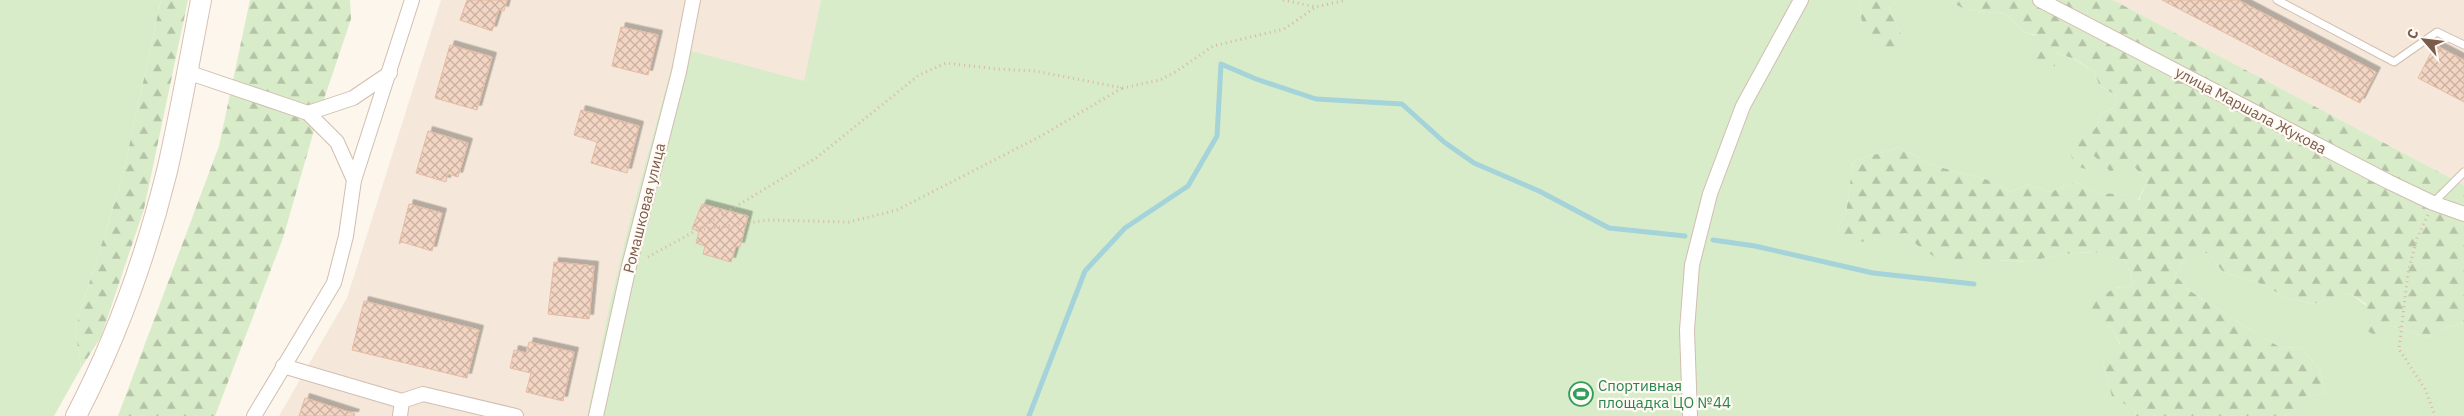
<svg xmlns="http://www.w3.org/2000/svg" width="2464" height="416" viewBox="0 0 2464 416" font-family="'IBM Plex Sans',sans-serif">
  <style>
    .residential { fill: #f5e8da }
    .green { fill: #d8ecc9 }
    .forest { fill: url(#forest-firs) }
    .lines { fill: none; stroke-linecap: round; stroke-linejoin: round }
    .stream { stroke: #a5d3da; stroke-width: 5 }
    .building { fill: url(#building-cross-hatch); stroke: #e6bba3; filter: url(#shadow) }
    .service-casing { stroke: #d1beb0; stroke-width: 9 }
    .minor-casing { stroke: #d1beb0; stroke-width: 16 }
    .secondary-casing { stroke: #d6c0b0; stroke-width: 22 }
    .path { stroke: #d9b8a5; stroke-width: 3; stroke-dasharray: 1 4; stroke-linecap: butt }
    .service { stroke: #fff; stroke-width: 7 }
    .minor { stroke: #fff; stroke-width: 14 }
    .secondary { stroke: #fff; stroke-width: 20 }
    .labels { text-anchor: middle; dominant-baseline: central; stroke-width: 4.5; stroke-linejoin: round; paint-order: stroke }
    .street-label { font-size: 15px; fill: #7a5c4d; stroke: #fffaf3 }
    .leisure-label { font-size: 15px; fill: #27864d; stroke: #fffaf3; text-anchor: start }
  </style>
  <defs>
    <pattern id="forest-firs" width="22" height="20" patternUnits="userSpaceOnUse" patternTransform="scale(1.25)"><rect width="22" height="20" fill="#d8ecc9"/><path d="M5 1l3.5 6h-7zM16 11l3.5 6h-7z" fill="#b4c2a5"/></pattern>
    <pattern id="building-cross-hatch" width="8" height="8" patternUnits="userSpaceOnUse" patternTransform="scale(1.25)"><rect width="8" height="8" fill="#f3d5c3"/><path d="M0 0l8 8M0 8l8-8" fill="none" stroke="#cab0a1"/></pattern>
    <filter id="shadow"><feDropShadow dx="4.5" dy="-4.5" stdDeviation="0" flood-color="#0004"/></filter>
  </defs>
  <rect width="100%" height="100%" fill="#fdf6ec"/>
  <!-- residential -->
  <g class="residential">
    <polygon points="441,0 821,0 805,82 677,47 630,219 608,312 587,416 279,416 347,298"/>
    <polygon points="2113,0 2464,0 2464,185"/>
  </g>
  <!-- green -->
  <g class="green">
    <polygon points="0,0 161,0 122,179 75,329 81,368 54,416 0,416"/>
    <polygon points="821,0 1859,0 1862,24 1901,34 1889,8 1898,0 1948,0 1966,10 2006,14 2024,32 2037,36 2056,53 2074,59 2095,72 2099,85 2117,96 2115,107 2101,114 2095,129 2091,152 2134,167 2148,180 2138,200 2122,194 2095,193 2076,182 2050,192 2028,184 2010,192 1988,180 1928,164 1900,147 1853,161 1846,214 1836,230 1894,235 1906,233 1917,245 1995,260 2028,262 2062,254 2094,252 2126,261 2134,286 2115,288 2090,322 2111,327 2120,345 2102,359 2112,397 2135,410 2136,416 587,416 608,312 630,219 677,47 804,81"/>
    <polygon points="2188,253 2208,253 2223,272 2257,282 2288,298 2313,304 2350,293 2391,325 2426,338 2447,327 2464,323 2464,416 2298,416 2289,399 2326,393 2319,369 2302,348 2280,347 2265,339 2190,291 2175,275"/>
  </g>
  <!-- forest -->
  <g class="forest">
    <polygon points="161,0 188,0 144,209 101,337 81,368 75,329 122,179"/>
    <polygon points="250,0 350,0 351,19 317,120 283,238 215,416 118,416 219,146"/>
    <polygon points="1859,0 1898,0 1889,8 1901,34 1894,57 1872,49 1862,24"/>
    <polygon points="1948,0 2113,0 2464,185 2464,323 2447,327 2426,338 2391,325 2381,340 2362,327 2366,304 2350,293 2313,304 2288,298 2257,282 2223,272 2208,253 2188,253 2175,275 2190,291 2265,339 2280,347 2302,348 2319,369 2326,393 2290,399 2298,416 2136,416 2135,410 2112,397 2102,359 2120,344 2111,327 2090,323 2093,301 2115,288 2134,286 2126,261 2094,252 2062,254 2028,262 1995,260 1944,263 1917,245 1906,233 1894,235 1883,245 1859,241 1836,230 1846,214 1853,161 1900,147 1928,164 1988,180 2010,192 2028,184 2050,192 2076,182 2095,193 2122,194 2139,200 2148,180 2134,167 2110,171 2091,153 2091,171 2074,165 2066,139 2095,129 2101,114 2115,107 2117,96 2099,85 2095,72 2075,59 2056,53 2055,66 2037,70 2029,53 2036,35 2024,32 2006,14 1966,10"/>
  </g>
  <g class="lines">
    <!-- stream -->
    <g class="stream">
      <polyline points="1713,240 1755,246 1873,273 1974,284"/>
      <polyline points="1029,416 1085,271 1125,228 1188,186 1217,136 1221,64 1256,79 1316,99 1402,104 1444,142 1474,163 1539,191 1609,228 1685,236"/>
    </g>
  </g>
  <!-- building -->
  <g class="building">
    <polygon points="467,0 507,0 504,11 499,9 492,31 460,20"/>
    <polygon points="2162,0 2238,0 2376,72 2360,103"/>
    <polygon points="621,27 658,35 648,75 612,66"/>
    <polygon points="450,45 492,57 477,110 435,98"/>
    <polygon points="2435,45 2464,60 2464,102 2418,78"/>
    <polygon points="581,110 639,126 627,173 591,163 597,142 574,135"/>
    <polygon points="428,131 468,143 458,177 448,174 446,182 416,173"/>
    <polygon points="409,204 442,213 432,251 402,242 399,244"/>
    <polygon points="702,204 748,216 740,247 736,246 731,262 703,254 705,246 696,243 699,231 692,229"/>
    <polygon points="554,262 594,266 589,319 548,314"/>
    <polygon points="364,301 479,330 467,378 352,350"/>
    <polygon points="529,342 574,352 563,401 526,392 531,373 510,368 514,350 526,353"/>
    <polygon points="305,398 355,414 354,416 299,416"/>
  </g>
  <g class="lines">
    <!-- service casing -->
    <g class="service-casing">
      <g id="service">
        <polyline points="2277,0 2394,62 2437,32 2464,45"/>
        <polyline points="2433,203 2464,172"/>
      </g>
    </g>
    <!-- minor casing -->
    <g class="minor-casing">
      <g id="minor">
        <polyline points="2040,0 2389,182 2433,203 2464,214"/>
        <polyline points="187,72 308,113 337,142 354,180"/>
        <polyline points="308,113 353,98 390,73"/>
        <polyline points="283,366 402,401 423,394 516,416"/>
        <polyline points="254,416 334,283 346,236 354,180 412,0"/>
        <polyline points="400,416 402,401"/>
        <polyline points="596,416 629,266 679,72 693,0"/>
        <polyline points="1690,416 1687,330 1692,265 1710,194 1743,106 1801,0"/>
      </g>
    </g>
    <!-- secondary casing -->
    <g class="secondary-casing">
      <path id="secondary" d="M76,416C116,339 146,256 167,171C180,115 190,57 201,0"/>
    </g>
    <!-- path -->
    <g class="path">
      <polyline points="1283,0 1316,7"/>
      <polyline points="2428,215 2417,238 2408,273 2399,349 2425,389 2435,416"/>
      <polyline points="699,230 768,220 849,222 897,210 1041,136 1122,88"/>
      <polyline points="648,257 697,230 816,158 919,75 946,63 997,69 1035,71 1123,88 1160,80 1177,71 1213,46 1284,29 1316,7 1346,0"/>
    </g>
    <!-- service -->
    <use href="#service" class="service"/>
    <!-- minor -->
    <use href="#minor" class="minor"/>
    <!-- secondary -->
    <use href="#secondary" class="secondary"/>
  </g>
  <!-- icons -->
  <defs>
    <g id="stadium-ring" transform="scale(1.25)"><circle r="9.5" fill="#fffaf3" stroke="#2e9e5b" stroke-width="1.5"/><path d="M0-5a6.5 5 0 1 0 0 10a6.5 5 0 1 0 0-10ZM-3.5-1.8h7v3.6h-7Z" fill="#2e9e5b"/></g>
  </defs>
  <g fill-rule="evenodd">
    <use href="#stadium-ring" x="1581" y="394"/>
  </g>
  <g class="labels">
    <!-- street labels -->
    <g class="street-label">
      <text transform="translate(2251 110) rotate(28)">улица Маршала Жукова</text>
      <text transform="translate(644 208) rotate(-76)">Ромашковая улица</text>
    </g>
    <!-- leisure labels -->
    <g class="leisure-label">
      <text x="1598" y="385">Спортивная<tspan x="1598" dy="17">площадка ЦО №44</tspan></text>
    </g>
  </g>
  <!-- north arrow -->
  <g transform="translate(2424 40) rotate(298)" stroke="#fffaf3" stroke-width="4" paint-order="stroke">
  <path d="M0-4L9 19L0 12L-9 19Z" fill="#7a5c4d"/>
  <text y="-8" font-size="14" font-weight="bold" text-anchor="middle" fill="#7a5c4d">С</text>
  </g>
</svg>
